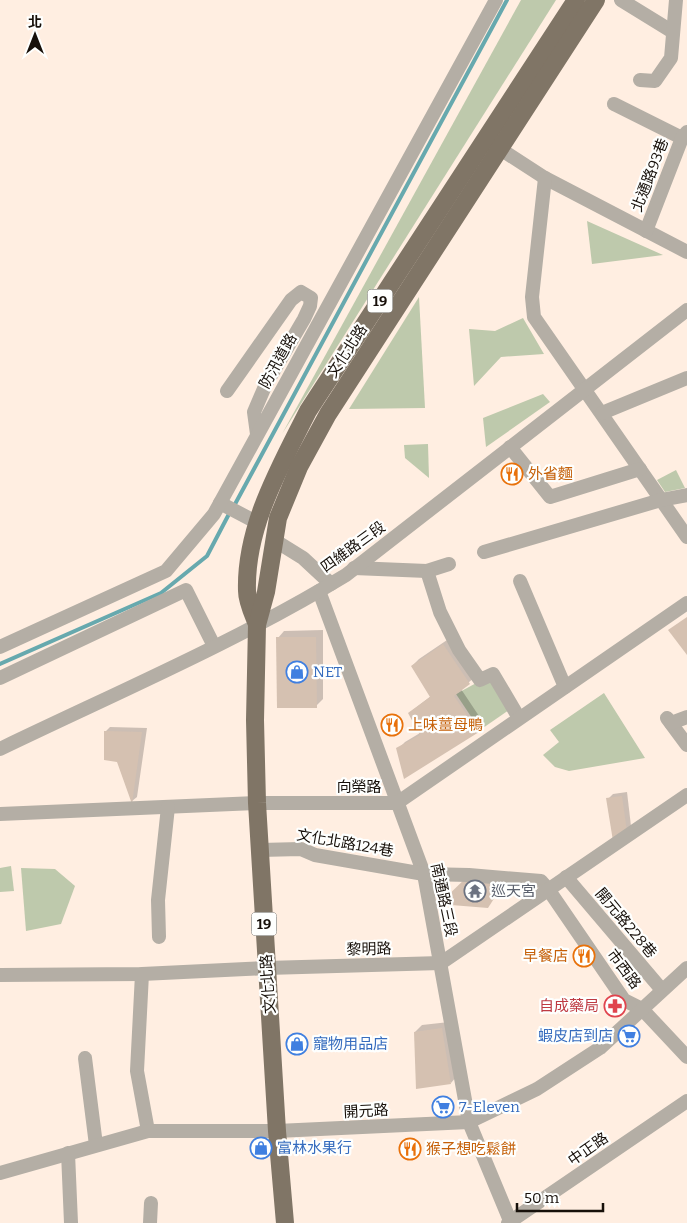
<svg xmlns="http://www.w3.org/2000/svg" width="687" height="1223" viewBox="0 0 687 1223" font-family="Bitter,'Noto Sans TC',serif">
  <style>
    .green { fill: #bec9ac }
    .shadow { fill: #0003 }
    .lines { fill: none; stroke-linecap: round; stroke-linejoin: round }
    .stream { stroke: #67a9ae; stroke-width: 4 }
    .building { fill: #d5c1b1 }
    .minor { stroke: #b4aea5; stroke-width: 14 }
    .major { stroke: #807566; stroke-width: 18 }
    .labels { text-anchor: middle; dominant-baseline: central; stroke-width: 4.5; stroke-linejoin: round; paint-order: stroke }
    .shield { fill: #fefffe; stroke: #5c5853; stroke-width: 1 }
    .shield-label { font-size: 14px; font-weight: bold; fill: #17100a }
    .street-label { font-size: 15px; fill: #17100a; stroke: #fefffe }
    .food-label { font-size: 15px; fill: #c56008; stroke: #fefffe; text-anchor: start }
    .shop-label { font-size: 15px; fill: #366cbe; stroke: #fefffe; text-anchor: start }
    .worship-label { font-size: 15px; fill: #5b616d; stroke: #fefffe; text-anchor: start }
    .health-label { font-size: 15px; fill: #be3a42; stroke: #fefffe; text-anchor: end }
  </style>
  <rect width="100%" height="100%" fill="#ffeee1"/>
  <!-- green -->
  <g class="green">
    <polygon points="521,0 556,0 282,434"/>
    <polygon points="587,221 663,255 592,264"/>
    <polygon points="419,297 425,408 349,409"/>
    <polygon points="523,318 544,354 501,357 474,386 469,329 495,331"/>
    <polygon points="543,394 550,402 486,447 483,418"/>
    <polygon points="428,444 429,478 405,458 404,445"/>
    <polygon points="676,470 685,488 665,492 657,480"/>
    <polygon points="491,675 509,710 480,730 456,694"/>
    <polygon points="604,693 645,758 569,771 555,767 543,755 559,742 550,730"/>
    <polygon points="11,866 14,891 0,892 0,868"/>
    <polygon points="21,868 55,869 75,886 61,924 26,931"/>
  </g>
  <!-- shadow -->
  <g class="shadow">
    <polygon points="323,630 323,699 316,706 278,638 284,631"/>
    <polygon points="450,638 476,676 461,689 485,725 478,731 398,749 405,742 420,733 409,713 431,696 412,666 419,659"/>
    <polygon points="110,727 147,728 137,797 132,801 118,761 105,732"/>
    <polygon points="627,792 631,826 626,831 608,799 613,794"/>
    <polygon points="449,1022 457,1076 451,1083 415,1032 422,1025"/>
  </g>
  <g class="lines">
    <!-- stream -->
    <g class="stream">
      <polyline points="234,506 507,0"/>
      <polyline points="0,664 161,593 207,556 230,512"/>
    </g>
  </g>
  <!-- building -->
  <g class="building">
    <polygon points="687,617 687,655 668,630"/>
    <polygon points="276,637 316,637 317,708 277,708"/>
    <polygon points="443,644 470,684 454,696 479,732 404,779 396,748 420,735 408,713 430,697 411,666"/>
    <polygon points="104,731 142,732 132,804 117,762 104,760"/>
    <polygon points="622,796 627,832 613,841 606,798"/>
    <polygon points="469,875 507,878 488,908 439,904"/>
    <polygon points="442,1028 451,1084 416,1089 414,1032"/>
  </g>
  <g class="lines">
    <!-- minor -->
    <g class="minor">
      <polyline points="621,0 673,32"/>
      <polyline points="640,80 655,81 671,58 676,0"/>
      <polyline points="614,104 682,138"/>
      <polyline points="491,143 545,178 687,252"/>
      <polyline points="545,178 532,297 534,317 687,537"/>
      <polyline points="646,231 682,138 687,132"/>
      <polyline points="227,391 291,300 301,292 311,298 310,306 304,319 266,384 254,412 257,434"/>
      <polyline points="602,413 687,378"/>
      <polyline points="510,447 550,497 640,469"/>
      <polyline points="220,503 258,523"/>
      <polyline points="274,540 303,558 331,584"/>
      <polyline points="484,552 661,500 687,495"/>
      <polyline points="354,568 427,571 449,564"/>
      <polyline points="427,571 440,612 459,650 480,680 493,674 519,718"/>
      <polyline points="520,581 565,687"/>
      <polyline points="319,591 424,874 469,1122 511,1223"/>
      <polyline points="0,647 166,571 214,514 496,0"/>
      <polyline points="0,678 186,590 214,646"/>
      <polyline points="667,718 687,745"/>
      <polyline points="671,723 687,717"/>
      <path d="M0,749C116,693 236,642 346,575L687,310"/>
      <polyline points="0,814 257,803 397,803 687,603"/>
      <polyline points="260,850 301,849 315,855 424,874 469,875 541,881 548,889 624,1000 642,1009 687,1057"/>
      <polyline points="566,877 662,990"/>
      <polyline points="159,937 158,900 168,807"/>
      <polyline points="142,974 137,1071 148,1131"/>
      <polyline points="0,975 142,974 267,968 441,963 687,795"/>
      <polyline points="85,1058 96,1145"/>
      <polyline points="68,1153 71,1223"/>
      <polyline points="0,1173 148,1131 277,1131 469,1122 537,1089 600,1048 687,968"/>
      <polyline points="150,1223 151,1203"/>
      <polyline points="508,1223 687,1101"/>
    </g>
    <!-- major -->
    <g class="major">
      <path d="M257,624C253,614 247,602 247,591C245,527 280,467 308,411L576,0"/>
      <polyline points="285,1223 277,1131 257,803 255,720 257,625 266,592 278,518 299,467 328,414 596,0"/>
    </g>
  </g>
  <!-- icons -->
  <defs>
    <g id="restaurant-ring" transform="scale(1.125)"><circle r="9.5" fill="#fefffe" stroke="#e8710a" stroke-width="1.5"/><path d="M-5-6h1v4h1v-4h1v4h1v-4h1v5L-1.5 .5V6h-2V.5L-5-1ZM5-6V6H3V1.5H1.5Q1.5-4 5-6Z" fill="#e8710a"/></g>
    <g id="shop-ring" transform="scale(1.125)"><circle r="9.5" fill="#fefffe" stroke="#3f7fe0" stroke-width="1.5"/><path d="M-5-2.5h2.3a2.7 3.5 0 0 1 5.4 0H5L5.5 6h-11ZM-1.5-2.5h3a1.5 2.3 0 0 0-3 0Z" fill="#3f7fe0"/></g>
    <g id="temple-ring" transform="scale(1.125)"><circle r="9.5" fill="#fefffe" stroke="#6b7280" stroke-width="1.5"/><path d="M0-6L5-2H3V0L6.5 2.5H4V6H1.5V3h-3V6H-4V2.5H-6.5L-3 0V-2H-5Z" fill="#6b7280"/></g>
    <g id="pharmacy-ring" transform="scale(1.125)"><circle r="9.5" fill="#fefffe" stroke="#e0444e" stroke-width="1.5"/><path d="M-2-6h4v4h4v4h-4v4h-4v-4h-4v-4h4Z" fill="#e0444e"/></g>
    <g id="supermarket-ring" transform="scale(1.125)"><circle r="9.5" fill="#fefffe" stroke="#3f7fe0" stroke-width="1.5"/><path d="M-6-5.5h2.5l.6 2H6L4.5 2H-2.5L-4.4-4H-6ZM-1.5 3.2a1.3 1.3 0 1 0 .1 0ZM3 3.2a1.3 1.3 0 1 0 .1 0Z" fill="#3f7fe0"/></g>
  </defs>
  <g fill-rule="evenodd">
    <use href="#restaurant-ring" x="512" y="474"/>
    <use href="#shop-ring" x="297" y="672"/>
    <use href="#restaurant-ring" x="392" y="725"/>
    <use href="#temple-ring" x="475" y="891"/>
    <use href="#restaurant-ring" x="584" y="956"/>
    <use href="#pharmacy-ring" x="615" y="1006"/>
    <use href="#supermarket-ring" x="629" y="1036"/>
    <use href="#shop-ring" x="297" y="1044"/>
    <use href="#supermarket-ring" x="443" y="1107"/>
    <use href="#shop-ring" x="261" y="1148"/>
    <use href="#restaurant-ring" x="410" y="1149"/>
  </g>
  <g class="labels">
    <!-- shield labels -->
    <g class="shield">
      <rect x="367.5" y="289.5" width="25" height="23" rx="4"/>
      <rect x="251.5" y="912.5" width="25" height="23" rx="4"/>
    </g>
    <g class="shield-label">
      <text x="380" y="301">19</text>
      <text x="264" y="924">19</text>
    </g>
    <!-- street labels -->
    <g class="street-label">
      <text transform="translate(650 175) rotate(-69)">北通路93巷</text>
      <text transform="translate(347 351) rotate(-57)">文化北路</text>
      <text transform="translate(278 361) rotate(-61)">防汛道路</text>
      <text transform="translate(353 547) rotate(-36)">四維路三段</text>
      <text x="359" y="787">向榮路</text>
      <text transform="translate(345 843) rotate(10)">文化北路124巷</text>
      <text transform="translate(444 900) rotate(78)">南通路三段</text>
      <text transform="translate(626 923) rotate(50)">開元路228巷</text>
      <text transform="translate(369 949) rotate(-1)">黎明路</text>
      <text transform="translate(624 969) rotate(53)">市西路</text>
      <text transform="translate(268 984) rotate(-94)">文化北路</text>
      <text transform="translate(366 1111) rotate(-3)">開元路</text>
      <text transform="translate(588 1149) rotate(-35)">中正路</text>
    </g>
    <!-- food labels -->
    <g class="food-label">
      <text x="528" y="474">外省麵</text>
      <text x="408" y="725">上味薑母鴨</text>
      <text x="568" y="956" text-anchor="end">早餐店</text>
      <text x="426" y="1149">猴子想吃鬆餅</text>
    </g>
    <!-- shop labels -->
    <g class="shop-label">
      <text x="313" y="672">NET</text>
      <text x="613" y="1036" text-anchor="end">蝦皮店到店</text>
      <text x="313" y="1044">寵物用品店</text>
      <text x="459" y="1107">7-Eleven</text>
      <text x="277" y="1148">富林水果行</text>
    </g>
    <!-- worship labels -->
    <g class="worship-label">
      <text x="491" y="891">巡天宮</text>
    </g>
    <!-- health labels -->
    <g class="health-label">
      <text x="599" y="1006">自成藥局</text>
    </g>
  </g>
  <!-- north arrow -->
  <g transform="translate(35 35)" stroke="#fefffe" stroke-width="4" paint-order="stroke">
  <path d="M0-4L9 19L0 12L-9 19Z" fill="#17100a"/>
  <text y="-8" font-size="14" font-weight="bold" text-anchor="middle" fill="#17100a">北</text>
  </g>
  <!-- scale -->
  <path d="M517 1203v8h86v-8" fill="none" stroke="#17100a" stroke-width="2.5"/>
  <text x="524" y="1203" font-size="15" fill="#17100a" stroke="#fefffe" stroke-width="4" paint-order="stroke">50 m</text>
</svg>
